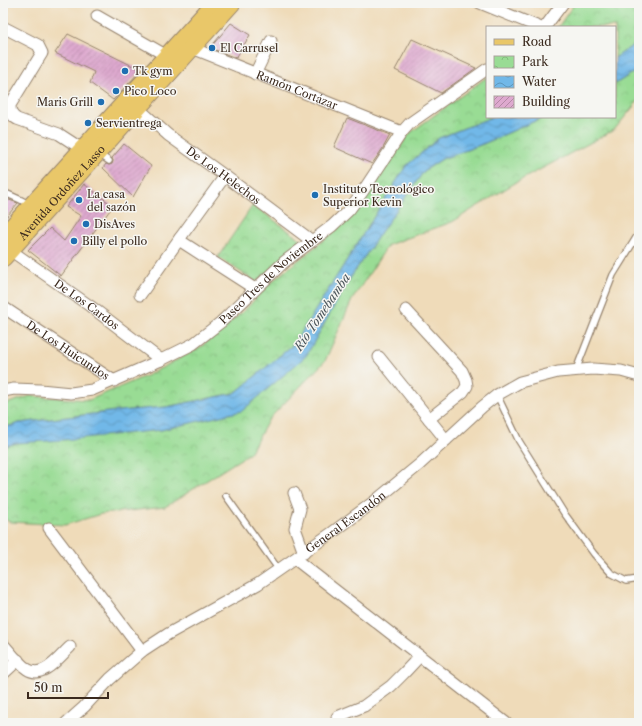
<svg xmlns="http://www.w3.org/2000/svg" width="642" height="726" viewBox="0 0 642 726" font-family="'Libre Caslon Text',serif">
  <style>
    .park { fill: url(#park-crowns); stroke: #6a8359 }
    .water { fill: url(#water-waves); stroke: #567183 }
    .building { fill: url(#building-hatch) }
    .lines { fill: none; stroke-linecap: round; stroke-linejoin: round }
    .lane-casing { stroke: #95826c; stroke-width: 8 }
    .street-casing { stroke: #95826c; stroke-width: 13 }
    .primary-casing { stroke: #95826c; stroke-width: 19 }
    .lane { stroke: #fff; stroke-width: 5.5 }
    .street { stroke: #fff; stroke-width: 11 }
    .primary { stroke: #e9c769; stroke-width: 17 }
    .poi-dot { fill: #1f6fb2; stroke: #f6f6f2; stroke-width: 1.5 }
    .labels { text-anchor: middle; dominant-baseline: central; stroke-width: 3; stroke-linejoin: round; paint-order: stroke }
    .poi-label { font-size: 11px; fill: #3b2a1e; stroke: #f6f6f2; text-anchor: start }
    .street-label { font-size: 11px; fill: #3b2a1e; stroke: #f6f6f2 }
    .water-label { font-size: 12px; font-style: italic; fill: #4b555b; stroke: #f6f6f2 }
  </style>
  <defs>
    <pattern id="park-crowns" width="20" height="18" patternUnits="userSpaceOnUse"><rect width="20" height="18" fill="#99dc94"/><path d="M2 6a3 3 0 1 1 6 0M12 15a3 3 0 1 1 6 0" fill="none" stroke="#85bd7f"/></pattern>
    <pattern id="water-waves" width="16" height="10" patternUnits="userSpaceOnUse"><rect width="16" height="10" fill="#71b8e8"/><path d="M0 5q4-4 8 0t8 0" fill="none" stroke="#5e96bb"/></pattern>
    <pattern id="building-hatch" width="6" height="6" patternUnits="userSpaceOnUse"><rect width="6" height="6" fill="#dea9cf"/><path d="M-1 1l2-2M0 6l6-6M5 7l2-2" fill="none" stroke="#b58aa7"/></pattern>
  </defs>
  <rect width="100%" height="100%" fill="#f6f6f2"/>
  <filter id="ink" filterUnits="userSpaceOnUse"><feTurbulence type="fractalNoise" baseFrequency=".025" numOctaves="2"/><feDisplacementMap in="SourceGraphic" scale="8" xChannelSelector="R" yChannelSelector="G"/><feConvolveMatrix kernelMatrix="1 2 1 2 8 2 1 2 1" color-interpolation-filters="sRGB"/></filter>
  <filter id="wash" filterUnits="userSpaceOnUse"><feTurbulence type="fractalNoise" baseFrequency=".012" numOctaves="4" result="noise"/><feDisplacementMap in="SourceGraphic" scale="16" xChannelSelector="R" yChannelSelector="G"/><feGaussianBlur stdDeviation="0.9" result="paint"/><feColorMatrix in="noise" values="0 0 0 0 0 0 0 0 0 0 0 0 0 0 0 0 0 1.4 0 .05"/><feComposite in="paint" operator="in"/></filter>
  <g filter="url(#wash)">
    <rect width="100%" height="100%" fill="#efdbb9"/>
    <!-- park -->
    <g class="park">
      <polygon points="575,3 639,3 639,41 615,58 615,27 558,27"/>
      <polygon points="639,69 639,100 614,130 515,183 452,222 388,245 352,300 325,361 269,419 250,453 165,507 101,514 65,525 10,522 3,518 3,447 16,443 161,430 229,413 306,356 349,280 381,232 424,171 442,159 483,144 544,117 615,117 615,84"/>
      <polygon points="487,77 487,117 492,117 439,138 406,166 294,344 235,393 166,407 108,412 19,423 3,428 3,405 30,396 89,400 146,376 198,349 245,310 271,282 334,232 354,212 410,133"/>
      <polygon points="253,205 304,242 256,282 218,257"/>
    </g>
    <!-- water -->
    <g class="water">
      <polygon points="639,41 639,69 615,84 615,58"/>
      <polygon points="492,117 544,117 483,144 442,159 424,171 381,232 349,280 306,356 242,411 161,430 63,440 16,443 3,447 3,428 19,423 108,412 166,407 235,393 294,344 406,166 439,138"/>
    </g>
    <g id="blocks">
      <!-- building -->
      <g class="building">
        <polygon points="231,23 250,35 236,58 210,48"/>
        <polygon points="68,34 141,70 113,100 90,83 94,72 55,53"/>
        <polygon points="412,39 476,68 441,93 395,70"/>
        <polygon points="347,118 390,135 383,148 372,164 334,147"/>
        <polygon points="124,144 151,166 133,197 103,168 106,164 109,165 112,164 113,161 112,158"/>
        <polygon points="84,184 113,206 61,276 28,250 50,228 64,241 81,216 66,207"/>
        <polygon points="3,198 18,203 3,221"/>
      </g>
    </g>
  </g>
  <g filter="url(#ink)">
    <use href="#blocks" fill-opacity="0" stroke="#95826c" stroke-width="1"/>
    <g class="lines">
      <!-- lane casing -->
      <g class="lane-casing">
        <g id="lane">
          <polyline points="99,154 109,161"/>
          <polyline points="3,192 21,200 30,205"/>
          <polyline points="576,370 613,275 639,233"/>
          <polyline points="497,395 519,441 564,513 594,554 611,573 626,581 639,579"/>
          <polyline points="226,496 279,570"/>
        </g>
      </g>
      <!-- street casing -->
      <g class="street-casing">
        <g id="street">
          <polyline points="480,3 539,27"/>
          <polyline points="97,16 167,56"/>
          <path d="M3,27L38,45L42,53L10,105C10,112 11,115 17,119L59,134L82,149"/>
          <polyline points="545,27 563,3"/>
          <path id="s1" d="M192,48L402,132"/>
          <polyline points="255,74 271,41"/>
          <path id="s2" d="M138,108L168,135L225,176L312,241"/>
          <polyline points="225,176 180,238 182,242 255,289"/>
          <path id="s3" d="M10,250L90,306L161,360"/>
          <polyline points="140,295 180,238"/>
          <path id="s4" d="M3,307L114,381"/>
          <polyline points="406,310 462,371 466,380 467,386 463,392 429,419"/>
          <polyline points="379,357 446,440"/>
          <path id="s5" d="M3,391L14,389L40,390L71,393L92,390L161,360L193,344L221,322L284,262L332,226L349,210L363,191L402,132L410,123L487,69"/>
          <polyline points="294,493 300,509 295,528 304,553"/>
          <polyline points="49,528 142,651"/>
          <polyline points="295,559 506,723"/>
          <path d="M3,644C10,652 18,663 27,669C43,680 60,656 70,647"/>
          <polyline points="3,674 18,660"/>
          <polyline points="337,717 364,706 391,686 404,673 420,656"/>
          <path id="s6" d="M66,723L84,707L110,679L142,651L168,634L258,584L333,532L375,501L420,464L482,407L497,395L520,382L558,372L593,369L621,371L639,376"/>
        </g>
      </g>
      <!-- primary casing -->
      <g class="primary-casing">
        <g id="primary">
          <polyline points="3,237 215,3"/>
          <path id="s7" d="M3,258L232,3"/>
        </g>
      </g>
      <!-- lane -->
      <use href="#lane" class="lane"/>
      <!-- street -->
      <use href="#street" class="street"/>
      <!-- primary -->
      <use href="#primary" class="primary"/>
    </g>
  </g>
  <!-- markers -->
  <g class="poi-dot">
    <circle cx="212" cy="48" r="4"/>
    <circle cx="125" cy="71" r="4"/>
    <circle cx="116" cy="91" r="4"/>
    <circle cx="101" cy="102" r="4"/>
    <circle cx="88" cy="123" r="4"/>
    <circle cx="315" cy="195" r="4"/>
    <circle cx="79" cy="200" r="4"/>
    <circle cx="86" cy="224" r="4"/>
    <circle cx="74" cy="241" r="4"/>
  </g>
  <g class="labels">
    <!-- poi labels -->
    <g class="poi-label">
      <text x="220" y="48">El Carrusel</text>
      <text x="133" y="71">Tk gym</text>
      <text x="124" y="91">Pico Loco</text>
      <text x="93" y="102" text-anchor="end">Maris Grill</text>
      <text x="96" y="123">Servientrega</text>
      <text x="323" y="189">Instituto Tecnológico<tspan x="323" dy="13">Superior Kevin</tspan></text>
      <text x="87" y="194">La casa<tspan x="87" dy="13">del sazón</tspan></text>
      <text x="94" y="224">DisAves</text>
      <text x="82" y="241">Billy el pollo</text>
    </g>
    <!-- street labels -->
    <g class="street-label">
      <text stroke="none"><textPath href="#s1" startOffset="113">Ramón Cortázar</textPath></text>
      <text stroke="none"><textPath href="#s2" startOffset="109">De Los Helechos</textPath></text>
      <text stroke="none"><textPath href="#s7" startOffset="88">Avenida Ordoñez Lasso</textPath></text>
      <text stroke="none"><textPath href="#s5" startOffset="303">Paseo Tres de Noviembre</textPath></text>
      <text stroke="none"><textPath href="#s3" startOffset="94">De Los Cardos</textPath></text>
      <text stroke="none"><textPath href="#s4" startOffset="78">De Los Huicundos</textPath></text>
      <text stroke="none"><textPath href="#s6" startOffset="346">General Escandón</textPath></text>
    </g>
    <!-- water labels -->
    <g class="water-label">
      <text transform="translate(322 312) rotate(-56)">Río Tomebamba</text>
    </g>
  </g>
  <!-- margin -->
  <rect width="642" height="726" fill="none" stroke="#f6f6f2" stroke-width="16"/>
  <!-- legend -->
  <rect x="486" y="26" width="130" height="92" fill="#f6f6f2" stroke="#aba49d"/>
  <rect x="494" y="39" width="20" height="6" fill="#e9c769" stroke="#aba49d"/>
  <text x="522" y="46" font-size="12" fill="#3b2a1e">Road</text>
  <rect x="494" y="56" width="20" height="12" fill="url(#park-crowns)" stroke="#aba49d"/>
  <text x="522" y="66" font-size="12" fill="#3b2a1e">Park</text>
  <rect x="494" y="76" width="20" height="12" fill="url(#water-waves)" stroke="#aba49d"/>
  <text x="522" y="86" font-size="12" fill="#3b2a1e">Water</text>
  <rect x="494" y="96" width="20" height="12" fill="url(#building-hatch)" stroke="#aba49d"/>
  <text x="522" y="106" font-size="12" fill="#3b2a1e">Building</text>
  <!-- scale -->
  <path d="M28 692v6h80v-6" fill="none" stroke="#3b2a1e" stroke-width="2"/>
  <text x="34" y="692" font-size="12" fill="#3b2a1e" stroke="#f6f6f2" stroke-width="3" paint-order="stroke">50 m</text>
</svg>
